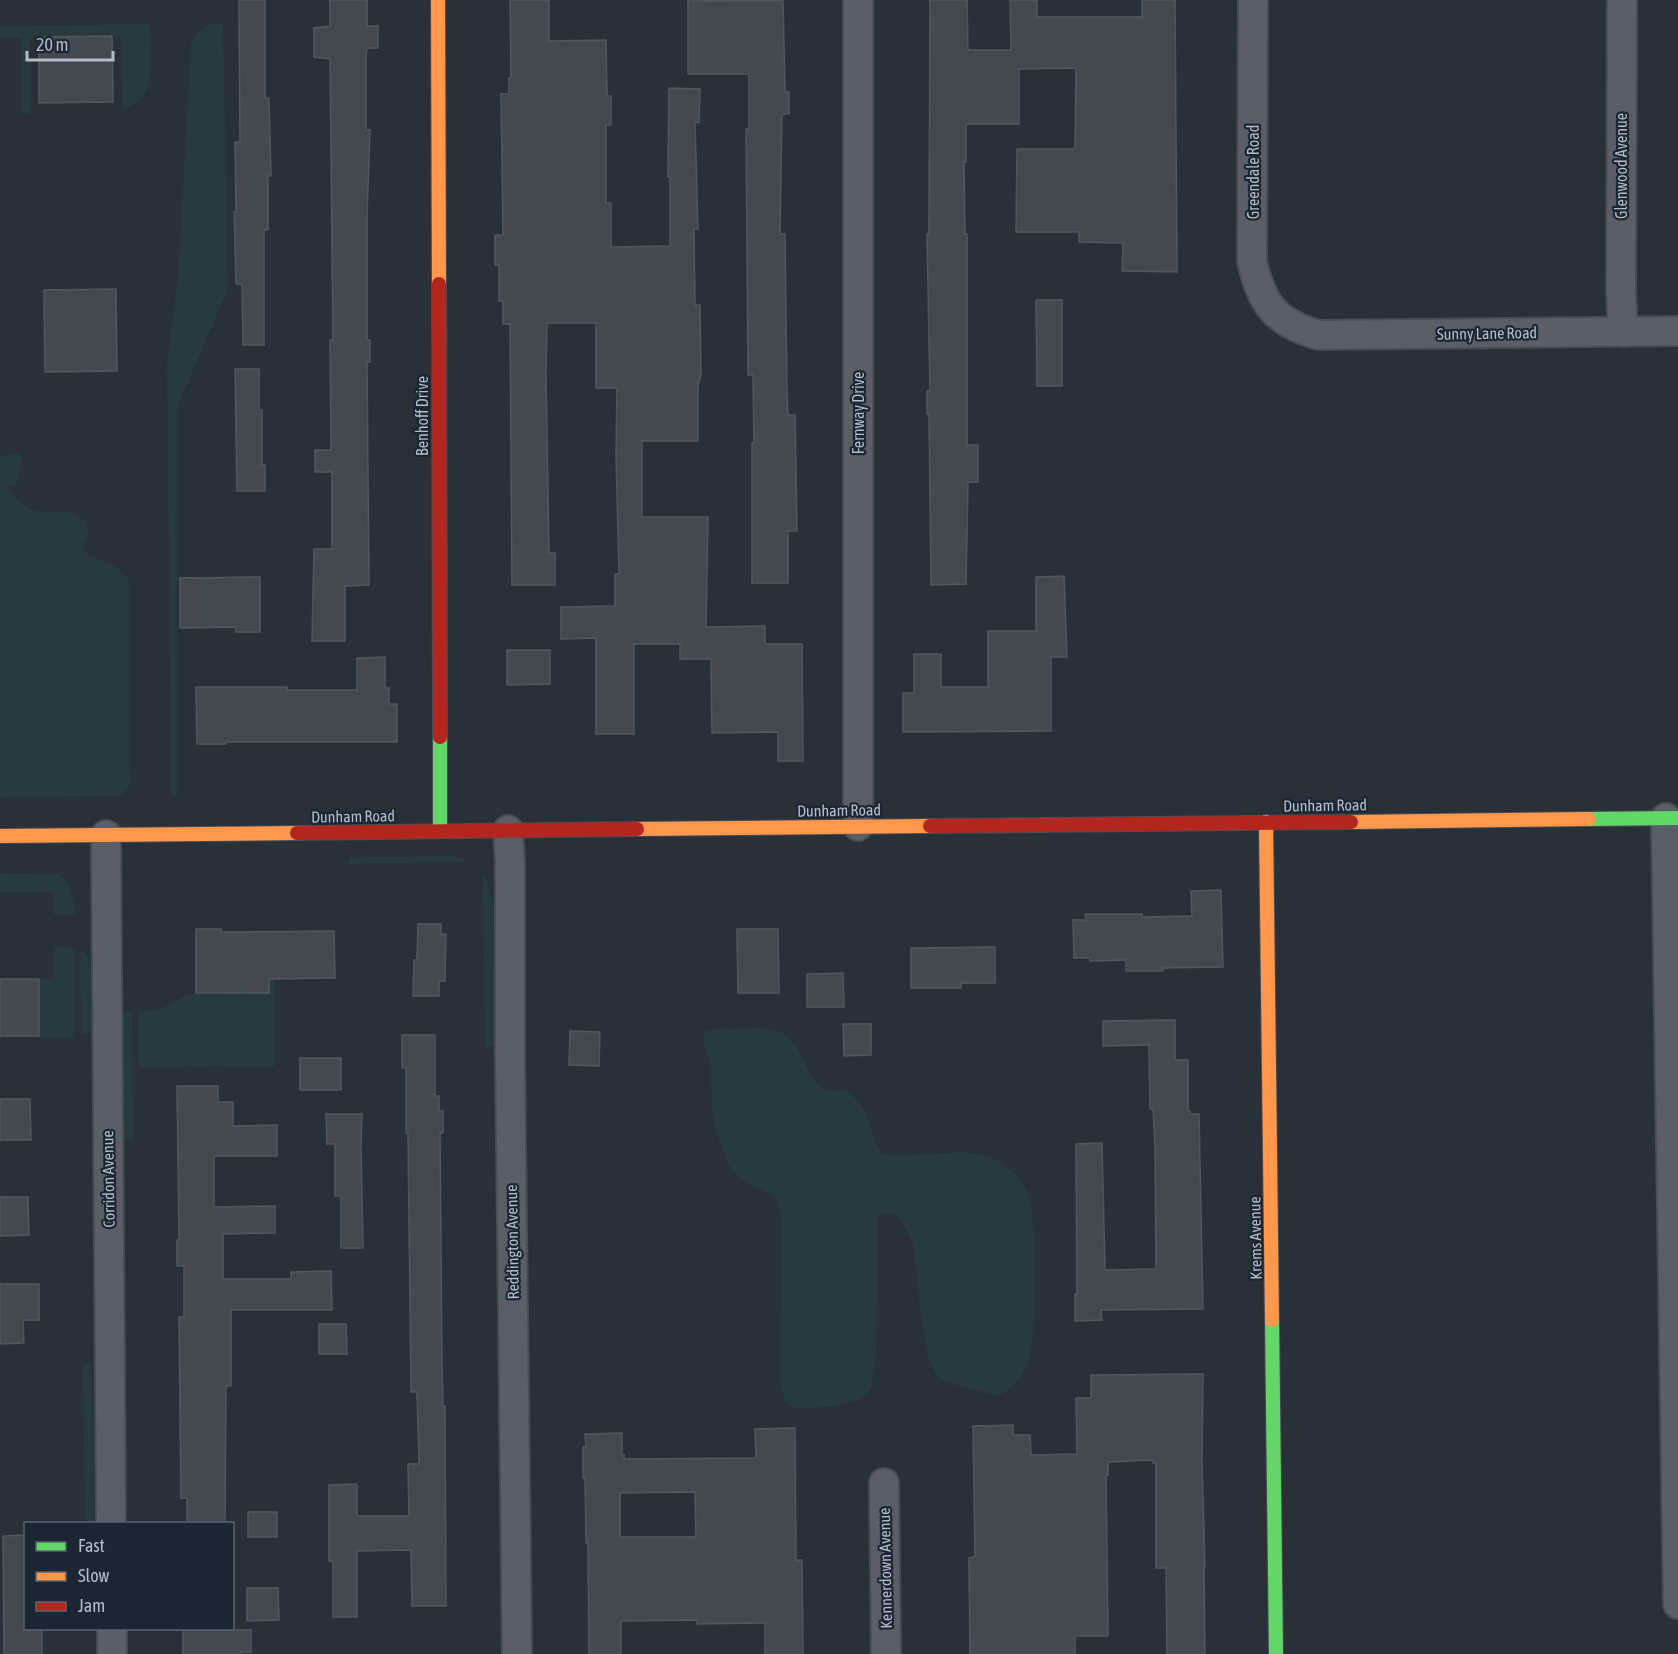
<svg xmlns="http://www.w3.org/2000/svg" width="1678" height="1654" viewBox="0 0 1678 1654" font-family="'Asap Condensed',sans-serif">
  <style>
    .green { fill: #273a3e }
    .building { fill: #444950; stroke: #52575f; stroke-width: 1.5; fill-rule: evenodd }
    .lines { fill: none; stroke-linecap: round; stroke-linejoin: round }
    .street-casing { stroke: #484c53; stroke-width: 32 }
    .fast-casing { stroke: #484c53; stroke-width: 16 }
    .slow-casing { stroke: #484c53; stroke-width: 16 }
    .jam-casing { stroke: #484c53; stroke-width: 16 }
    .street { stroke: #5a5e66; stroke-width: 28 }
    .fast { stroke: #63d668; stroke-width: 14 }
    .slow { stroke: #ff974d; stroke-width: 14 }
    .jam { stroke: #b3261e; stroke-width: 14 }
    .labels { text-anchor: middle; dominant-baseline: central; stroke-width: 4.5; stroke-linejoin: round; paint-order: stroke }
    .street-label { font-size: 16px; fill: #b4bcc9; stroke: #1d2633 }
  </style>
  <rect width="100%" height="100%" fill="#2a3038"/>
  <!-- green -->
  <g class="green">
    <path d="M150,24C150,46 156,79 143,97C137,104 130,107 122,110L121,36L30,38L31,114H22L21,38H0V26Z"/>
    <polygon points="209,24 223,24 228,289 177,408 177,795 171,795 167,366 178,277 191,44 194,36"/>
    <path d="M17,452L22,459L19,477L16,485L8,488C16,499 27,511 42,512C53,513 65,510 75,514C79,516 84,520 87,523L89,534L84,542V550L88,555L115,566L129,580L130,786L121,796L0,797V457Z"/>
    <polygon points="451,856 464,859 464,862 347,864 351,857"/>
    <path d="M0,873L59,874C73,885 73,899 75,915H54L53,892H0Z"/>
    <polygon points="485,876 493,901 495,1046 485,1047 483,877"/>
    <polygon points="269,932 274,933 275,1066 139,1067 138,1011 153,1011 162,1008 189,994 269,993"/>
    <polygon points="54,946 75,948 74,1038 39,1038 39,979 54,979"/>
    <polygon points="80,948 90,960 91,1031 81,1036"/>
    <polygon points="132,1010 133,1143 123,1138 122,1013"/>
    <path d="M723,1029C736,1029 765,1027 776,1030C803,1039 804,1075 823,1088C829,1093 839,1090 846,1089C854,1097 860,1103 865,1113C871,1126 873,1142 882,1154C919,1161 971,1141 1003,1164C1012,1170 1023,1181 1027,1191C1038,1216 1038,1338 1028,1363C1021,1378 1013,1389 998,1396L945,1382L936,1375L928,1356L920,1307L914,1249L910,1236L899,1218L895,1215L884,1213L879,1216L878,1221L876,1353L872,1385L869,1391L864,1397L858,1400L832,1407L795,1408L785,1403L780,1380L781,1216L774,1196L744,1181L733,1172L726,1160L713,1122L710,1062L703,1040L704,1032L707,1030Z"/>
    <polygon points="83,1364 92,1364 94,1523 85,1523"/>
  </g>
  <!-- building -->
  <g class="building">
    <polygon points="239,0 265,0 265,98 269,98 271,176 268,176 268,230 264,230 264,345 243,345 242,284 236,284 234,212 236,212 235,142 240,142"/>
    <polygon points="330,0 367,0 367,26 378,26 378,48 367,48 366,59 366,130 370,130 367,216 367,340 370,340 370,362 367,362 369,585 345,586 345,641 312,641 314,549 332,549 332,472 315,472 315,450 331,450 330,340 333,340 330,59 314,57 314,28 330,26"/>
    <polygon points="510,0 549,0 549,41 606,40 607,96 611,96 611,125 606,125 606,203 611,203 611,247 670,246 670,177 668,177 669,88 700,89 699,123 695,122 698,229 694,229 695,305 700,305 701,375 698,386 698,441 642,441 642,517 708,517 706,627 765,626 765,644 802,644 803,761 778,761 778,732 712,733 711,659 680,659 680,644 634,644 634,734 596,734 596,638 561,639 561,607 615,606 615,574 619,574 616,455 617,388 596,388 596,323 547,323 546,374 549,553 555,553 555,585 512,585 510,324 503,324 503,301 499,301 499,265 495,265 495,235 503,235 501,94 509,94 509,78 511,78"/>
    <polygon points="783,0 785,92 789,92 789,114 782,114 780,234 785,234 787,391 788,415 795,415 797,531 788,531 788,583 752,583 752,443 754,443 753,375 748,375 746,129 749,129 749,74 688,74 688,1"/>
    <polygon points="930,0 967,0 968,50 1011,50 1010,0 1037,0 1037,17 1142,17 1142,0 1175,0 1177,272 1122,271 1123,243 1079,242 1079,232 1016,232 1017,149 1075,149 1076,68 1019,69 1019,124 966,124 966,162 964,162 965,234 967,234 967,445 978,445 978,482 968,482 966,584 931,585 929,414 927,414 927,391 930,391 927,234 929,234"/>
    <polygon points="112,36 113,102 39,103 39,37"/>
    <polygon points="116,289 117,371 45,372 44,290"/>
    <polygon points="1036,300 1062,300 1062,386 1037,386"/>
    <polygon points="235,369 259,369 259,410 262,410 262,465 265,465 265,491 237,491"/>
    <polygon points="1064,576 1067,657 1051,657 1051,731 903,732 903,693 914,693 914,654 941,654 941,687 988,687 988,631 1036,631 1036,577"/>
    <polygon points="260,577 260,632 236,632 235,627 180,628 180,578"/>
    <polygon points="507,650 550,650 550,684 507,685"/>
    <polygon points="385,657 385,688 389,688 389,704 397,704 397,742 226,742 226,744 197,744 196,687 287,687 287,690 357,690 357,658"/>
    <polygon points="1221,890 1223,967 1163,968 1163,971 1126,971 1126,960 1090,961 1090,958 1074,958 1073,920 1086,920 1085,914 1142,914 1142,917 1192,916 1191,891"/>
    <polygon points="418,924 441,924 441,934 446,934 445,981 439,981 439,996 413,996 414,960 417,960"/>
    <polygon points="196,929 221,929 221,932 334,931 335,978 269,979 269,993 196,993"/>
    <polygon points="737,929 778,929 779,993 738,993"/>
    <polygon points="995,947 995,983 961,983 961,988 911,988 911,948"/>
    <polygon points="843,973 844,1007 807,1007 807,974"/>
    <rect x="0" y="979" width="39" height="57"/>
    <polygon points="1175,1020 1175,1060 1188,1060 1188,1111 1190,1111 1190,1114 1199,1114 1203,1309 1101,1310 1102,1320 1075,1321 1075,1294 1077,1294 1076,1144 1102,1143 1105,1270 1156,1269 1155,1147 1153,1109 1150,1109 1149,1045 1103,1046 1103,1021"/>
    <polygon points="843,1024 871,1024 871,1055 844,1056"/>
    <polygon points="570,1031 600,1032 599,1066 569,1065"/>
    <polygon points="402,1035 435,1035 435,1096 439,1096 439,1111 443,1111 443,1133 440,1133 442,1362 443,1406 445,1406 446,1606 412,1606 411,1550 357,1551 357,1617 333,1617 333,1564 332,1561 329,1561 329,1485 357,1484 357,1516 409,1516 408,1464 419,1464 417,1392 411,1392 408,1133 406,1133 406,1068 402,1068"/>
    <rect x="300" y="1058" width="41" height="32"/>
    <polygon points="177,1086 218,1086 218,1102 233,1102 233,1126 277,1125 277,1156 214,1156 214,1207 275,1206 275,1233 223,1234 223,1279 291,1279 291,1272 331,1271 332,1310 231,1310 231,1386 226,1386 225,1524 187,1524 187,1498 181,1498 179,1317 184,1317 184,1266 177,1266 177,1240 179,1240"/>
    <polygon points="0,1099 30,1099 31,1140 0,1140"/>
    <polygon points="326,1114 362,1114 361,1144 363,1248 341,1248 341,1196 335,1196 335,1144 327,1144"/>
    <polygon points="0,1197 28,1197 29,1235 0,1236"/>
    <polygon points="0,1284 39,1284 39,1320 23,1320 24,1343 0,1344"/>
    <polygon points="319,1324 346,1324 347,1354 319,1354"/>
    <polygon points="1203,1374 1202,1462 1205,1567 1204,1567 1205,1654 1167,1654 1166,1568 1156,1568 1156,1463 1153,1463 1153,1460 1108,1462 1108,1475 1106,1475 1108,1636 1075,1636 1075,1654 970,1654 969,1558 975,1557 973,1426 1013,1425 1013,1435 1030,1435 1031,1455 1077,1454 1076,1398 1091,1398 1091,1375"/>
    <path d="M795,1428L796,1560H802L803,1654H765V1623L697,1624V1620L621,1621V1654H589L588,1543H586L585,1478H583V1447H586L585,1434L622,1433V1455H624V1459L756,1458L755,1429ZM695,1492L696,1537H620V1493Z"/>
    <rect x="248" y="1512" width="29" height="25"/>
    <polygon points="26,1535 26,1629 42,1629 42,1654 4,1654 3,1536"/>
    <polygon points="247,1588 278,1588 279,1620 247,1621"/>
    <polygon points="183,1630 251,1630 251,1652 241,1652 241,1654 183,1654"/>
  </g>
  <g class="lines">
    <!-- street casing -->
    <g class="street-casing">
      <g id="street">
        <path d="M1253,0L1252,262C1262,305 1275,322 1318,335L1678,331"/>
        <polyline points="1622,0 1621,292 1623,332"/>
        <polyline points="1666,818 1678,1604"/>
        <polyline points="858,826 858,0"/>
        <polyline points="508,830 510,864 510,1058 517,1654"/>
        <polyline points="106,835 111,1524"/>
        <polyline points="884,1483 886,1654"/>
        <polyline points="112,1628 112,1654"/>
      </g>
    </g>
    <!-- fast casing -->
    <g class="fast-casing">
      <g id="fast">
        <polyline points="440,737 440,831"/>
        <polyline points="1589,819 1678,818"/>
        <polyline points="1272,1320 1276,1654"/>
      </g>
    </g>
    <!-- slow casing -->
    <g class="slow-casing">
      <g id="slow">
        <polyline points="438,0 439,284"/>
        <polyline points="1266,822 1272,1320"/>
        <polyline points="1351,822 1589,819"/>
        <polyline points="637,829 930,826"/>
        <polyline points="0,836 297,833"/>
      </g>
    </g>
    <!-- jam casing -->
    <g class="jam-casing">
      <g id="jam">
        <polyline points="439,284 440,737"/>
        <polyline points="930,826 1351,822"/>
        <polyline points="297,833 637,829"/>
      </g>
    </g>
    <!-- street -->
    <use href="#street" class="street"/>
    <!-- fast -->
    <use href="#fast" class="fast"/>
    <!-- slow -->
    <use href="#slow" class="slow"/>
    <!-- jam -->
    <use href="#jam" class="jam"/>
  </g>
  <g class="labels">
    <!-- street labels -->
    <g class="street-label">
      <text transform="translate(1621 166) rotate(-90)">Glenwood Avenue</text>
      <text transform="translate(1253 172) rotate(-90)">Greendale Road</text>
      <text transform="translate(1487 333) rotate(-1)">Sunny Lane Road</text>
      <text transform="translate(858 413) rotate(-90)">Fernway Drive</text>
      <text transform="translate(422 416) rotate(-90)">Benhoff Drive</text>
      <text transform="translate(1325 805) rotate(-1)">Dunham Road</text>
      <text transform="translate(839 810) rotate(-1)">Dunham Road</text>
      <text transform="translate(353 816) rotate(-1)">Dunham Road</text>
      <text transform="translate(108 1179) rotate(-91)">Corridon Avenue</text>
      <text transform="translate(1255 1238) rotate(-91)">Krems Avenue</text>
      <text transform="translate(512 1242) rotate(-91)">Reddington Avenue</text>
      <text transform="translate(885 1568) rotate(-91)">Kennerdown Avenue</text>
    </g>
  </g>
  <!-- legend -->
  <rect x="24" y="1522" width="210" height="108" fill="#1d2633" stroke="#59626f" stroke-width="1.5"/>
  <rect x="36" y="1542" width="30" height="9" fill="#63d668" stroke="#59626f" stroke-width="1.5"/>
  <text x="78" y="1552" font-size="18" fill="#b4bcc9">Fast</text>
  <rect x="36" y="1572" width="30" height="9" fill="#ff974d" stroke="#59626f" stroke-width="1.5"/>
  <text x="78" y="1582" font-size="18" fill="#b4bcc9">Slow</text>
  <rect x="36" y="1602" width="30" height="9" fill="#b3261e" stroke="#59626f" stroke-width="1.5"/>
  <text x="78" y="1612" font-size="18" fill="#b4bcc9">Jam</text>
  <!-- scale -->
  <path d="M27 51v9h86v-9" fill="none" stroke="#b4bcc9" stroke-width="3"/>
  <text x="36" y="51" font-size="18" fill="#b4bcc9" stroke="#1d2633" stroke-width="4.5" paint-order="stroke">20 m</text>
</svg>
